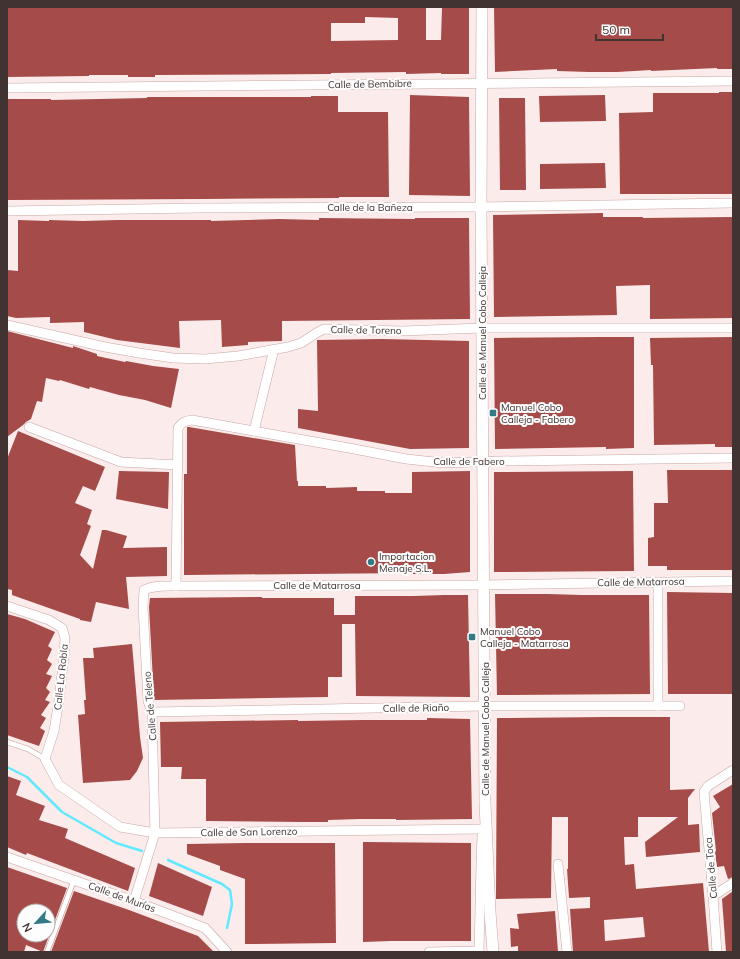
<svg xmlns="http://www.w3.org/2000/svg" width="740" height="959" viewBox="0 0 740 959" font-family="Mulish,sans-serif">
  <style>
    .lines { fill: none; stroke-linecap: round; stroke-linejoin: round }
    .stream { stroke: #61e9ff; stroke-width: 2.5 }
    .building { fill: #a54b49; fill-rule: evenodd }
    .service-casing { stroke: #c8a7a4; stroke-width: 6 }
    .minor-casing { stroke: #c8a7a4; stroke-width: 10 }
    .tertiary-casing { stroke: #c8a7a4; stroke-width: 12 }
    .service { stroke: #fff; stroke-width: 4.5 }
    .minor { stroke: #fff; stroke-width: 9 }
    .tertiary { stroke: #fff; stroke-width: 11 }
    .poi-dot { fill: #347a86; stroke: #fdfdfd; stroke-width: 1.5 }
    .labels { text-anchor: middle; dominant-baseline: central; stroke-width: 4; stroke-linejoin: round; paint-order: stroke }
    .street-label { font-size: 10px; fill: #403332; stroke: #fdfdfd }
    .poi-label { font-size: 10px; fill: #403332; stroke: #fdfdfd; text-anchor: start }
  </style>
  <rect width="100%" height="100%" fill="#fbeceb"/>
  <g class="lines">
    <!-- stream -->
    <g class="stream">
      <polyline points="7,767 27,777 62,812 116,843 142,851"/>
      <polyline points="168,860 222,884 230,890 232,904 227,928"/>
    </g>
  </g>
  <!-- building -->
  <g class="building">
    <path d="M7,7H426V40H441L442,7H469V74H441V73L406,74V72L331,73V74L155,75V77H128V75H89V76L7,77ZM365,17L398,18V40L331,41V23H365Z"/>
    <polygon points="494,7 733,7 733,69 717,69 717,68 651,71 651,70 617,72 589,72 557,71 557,69 495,72"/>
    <polygon points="719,92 733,92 733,194 620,194 619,113 653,112 653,93 719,93"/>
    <polygon points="410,95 469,97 470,196 409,195"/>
    <polygon points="605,95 606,121 540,122 539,96"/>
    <polygon points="311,96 338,96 338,112 388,112 389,197 339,197 339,198 202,199 7,200 7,99 51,99 51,100 147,98 147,97 311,97"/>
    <polygon points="499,98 525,98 526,190 500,190"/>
    <polygon points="605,163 606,188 540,189 540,164"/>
    <polygon points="603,213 603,217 643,217 643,218 733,217 733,318 650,319 650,285 616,286 617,315 494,317 493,215"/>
    <polygon points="319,218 415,219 415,218 469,218 470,319 282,321 282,341 248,342 248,345 222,347 221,320 179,321 180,348 117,340 84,332 84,322 50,323 50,317 16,318 7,316 7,270 18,271 18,220 49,221 49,220 83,221 118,220 211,220 211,221 279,219 319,220"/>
    <polygon points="7,331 73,348 73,346 97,354 97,356 125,362 126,361 153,366 179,369 171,408 145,400 119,395 90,387 89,389 60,380 59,381 46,378 42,402 37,401 31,419 26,422 23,425 7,437"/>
    <polygon points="601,337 634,337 634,448 606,449 606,447 495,449 494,338"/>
    <polygon points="733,337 733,447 715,447 715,444 654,445 653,365 651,365 650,338"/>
    <polygon points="382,339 469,341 469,448 410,449 383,444 298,428 298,409 318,411 317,340"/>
    <polygon points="187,427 189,427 295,445 297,481 298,481 298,486 326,486 326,488 357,487 357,491 385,491 385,493 412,493 412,472 470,471 470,572 444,574 413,574 413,573 184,575 184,474 187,474"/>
    <polygon points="18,431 105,467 95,491 83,486 75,503 92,510 87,524 91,526 80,555 93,569 102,530 106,530 127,536 123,548 167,547 167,576 126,577 129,609 96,602 91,622 80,620 80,619 12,595 12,590 7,589 7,459"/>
    <polygon points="667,470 733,470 733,570 667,570 667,566 648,566 648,538 654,537 654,503 668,503"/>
    <polygon points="119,471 169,472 168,509 116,499"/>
    <polygon points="633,471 634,571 494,572 494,472"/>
    <polygon points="667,592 733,593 733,694 668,694"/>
    <polygon points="495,594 548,594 582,595 649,595 650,694 497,695"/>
    <polygon points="444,595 468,595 470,697 356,696 355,624 342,624 342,677 328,677 328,697 154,700 149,607 150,598 262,597 262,598 334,598 334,615 355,615 355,596 413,596"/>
    <polygon points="7,614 25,619 55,632 48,646 52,649 47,660 52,664 46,674 52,676 46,688 50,692 45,700 50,702 41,715 46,718 40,728 45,731 39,746 7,735"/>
    <polygon points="132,644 140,737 143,758 137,771 130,780 83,783 78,715 85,714 84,700 86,700 83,658 94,658 93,648"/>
    <path d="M607,717H670V790L695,789L688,798V825L699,824L700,852L646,857L645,842L678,817H638V837H624L625,865L634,864L636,889L703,883L709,952H573L570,909L590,908V897L569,898L567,869H568V817H552L551,898L496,899L497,718ZM643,917L645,937L605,941L604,920Z"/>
    <polygon points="427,718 470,719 472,819 396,820 396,819 360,819 328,820 328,822 303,822 206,821 206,779 181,779 182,767 161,767 160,722 298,720 298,721 364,720 427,720"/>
    <polygon points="7,776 21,781 16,795 45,806 39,820 68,829 65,838 135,868 128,891 27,853 26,855 7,847"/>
    <polygon points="733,784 733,877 728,879 724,866 717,867 715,852 716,851 712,813 720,807 713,796"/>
    <polygon points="363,842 471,843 471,941 391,941 363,942"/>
    <polygon points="245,843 335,843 336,943 245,944 245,879 220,870 220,866 187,854 187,844"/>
    <polygon points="158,863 212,887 203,916 149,896"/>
    <path d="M7,867L67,888L43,952L26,945L24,952H7ZM24,911H48V935H24Z"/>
    <polygon points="74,891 129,910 198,936 214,952 51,952"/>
    <polygon points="733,891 733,952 726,952 722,899"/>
    <polygon points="555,911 558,952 518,952 518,946 511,947 510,928 519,929 517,914"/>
  </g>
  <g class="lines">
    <!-- service casing -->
    <g class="service-casing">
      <g id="service">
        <polyline points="7,742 28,749 45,759"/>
        <polyline points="47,952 74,880"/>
      </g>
    </g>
    <!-- minor casing -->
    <g class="minor-casing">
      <g id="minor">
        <polyline points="7,88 733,81"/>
        <polyline points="7,211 199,208 481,207 733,203"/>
        <polyline points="7,325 105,347 139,353 173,358 205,359 238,356 288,347 301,343 318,332 324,329 402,331 482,328 733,328"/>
        <polyline points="29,427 121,462 178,465"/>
        <polyline points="254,431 274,349"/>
        <polyline points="658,582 658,706"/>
        <path d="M176,586L178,428C182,422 185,421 192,420L349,448L406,459L444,463L499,461L733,458"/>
        <polyline points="7,606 49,620 62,628 65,638 64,657 59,700 54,731 45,759 59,785 120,827 155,833 483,829"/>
        <polyline points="152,712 485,706 680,706"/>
        <polyline points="7,857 134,901 205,928 227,952"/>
        <polyline points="558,864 567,952"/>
        <polyline points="713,896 733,883"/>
        <path d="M134,901L155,833L152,712L148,701L143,607L144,590C154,585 165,586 176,586L484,585L733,581"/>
        <polyline points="429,952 479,951"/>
        <polyline points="479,952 481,863 482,836"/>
        <polyline points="717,952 713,896 704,792 708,786 733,770"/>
      </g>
    </g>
    <!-- tertiary casing -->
    <g class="tertiary-casing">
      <polyline id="tertiary" points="482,7 481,207 485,803 490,912 493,952"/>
    </g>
    <!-- service -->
    <use href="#service" class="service"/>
    <!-- minor -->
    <use href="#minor" class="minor"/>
    <!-- tertiary -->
    <use href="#tertiary" class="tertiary"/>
  </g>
  <!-- markers -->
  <g class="poi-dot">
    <rect x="489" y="409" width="8" height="8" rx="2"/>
    <circle cx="371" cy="562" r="4"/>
    <rect x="468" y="633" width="8" height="8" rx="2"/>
  </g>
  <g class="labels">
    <!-- street labels -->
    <g class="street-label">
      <text transform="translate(370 84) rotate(-1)">Calle de Bembibre</text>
      <text x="370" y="207">Calle de la Bañeza</text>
      <text transform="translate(366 330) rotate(1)">Calle de Toreno</text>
      <text transform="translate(482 333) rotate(-90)">Calle de Manuel Cobo Calleja</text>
      <text x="469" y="461">Calle de Fabero</text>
      <text transform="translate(641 582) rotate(-1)">Calle de Matarrosa</text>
      <text x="317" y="585">Calle de Matarrosa</text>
      <text transform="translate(61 677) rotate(-84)">Calle La Robla</text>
      <text transform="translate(150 706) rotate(-95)">Calle de Teleno</text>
      <text transform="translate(416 708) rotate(-1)">Calle de Riaño</text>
      <text transform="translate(485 729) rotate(-90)">Calle de Manuel Cobo Calleja</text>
      <text transform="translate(249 832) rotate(-1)">Calle de San Lorenzo</text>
      <text transform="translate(711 868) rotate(-95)">Calle de Toca</text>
      <text transform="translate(122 897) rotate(20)">Calle de Murías</text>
    </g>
    <!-- poi labels -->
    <g class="poi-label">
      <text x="501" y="407">Manuel Cobo<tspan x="501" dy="12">Calleja - Fabero</tspan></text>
      <text x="379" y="556">Importacion<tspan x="379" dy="12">Menaje S.L.</tspan></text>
      <text x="480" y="631">Manuel Cobo<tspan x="480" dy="12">Calleja - Matarrosa</tspan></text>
    </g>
  </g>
  <!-- border -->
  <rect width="740" height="959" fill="none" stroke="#403332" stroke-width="16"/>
  <!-- north arrow -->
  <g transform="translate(36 923) rotate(243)"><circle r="19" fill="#fdfdfd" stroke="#b1acac"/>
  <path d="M0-3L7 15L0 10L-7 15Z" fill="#347a86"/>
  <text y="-6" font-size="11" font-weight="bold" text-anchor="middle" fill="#403332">N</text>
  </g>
  <!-- scale -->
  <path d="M596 34v6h67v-6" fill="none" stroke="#403332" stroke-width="2"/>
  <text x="602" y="34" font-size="12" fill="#403332" stroke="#fdfdfd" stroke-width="3" paint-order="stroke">50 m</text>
</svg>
